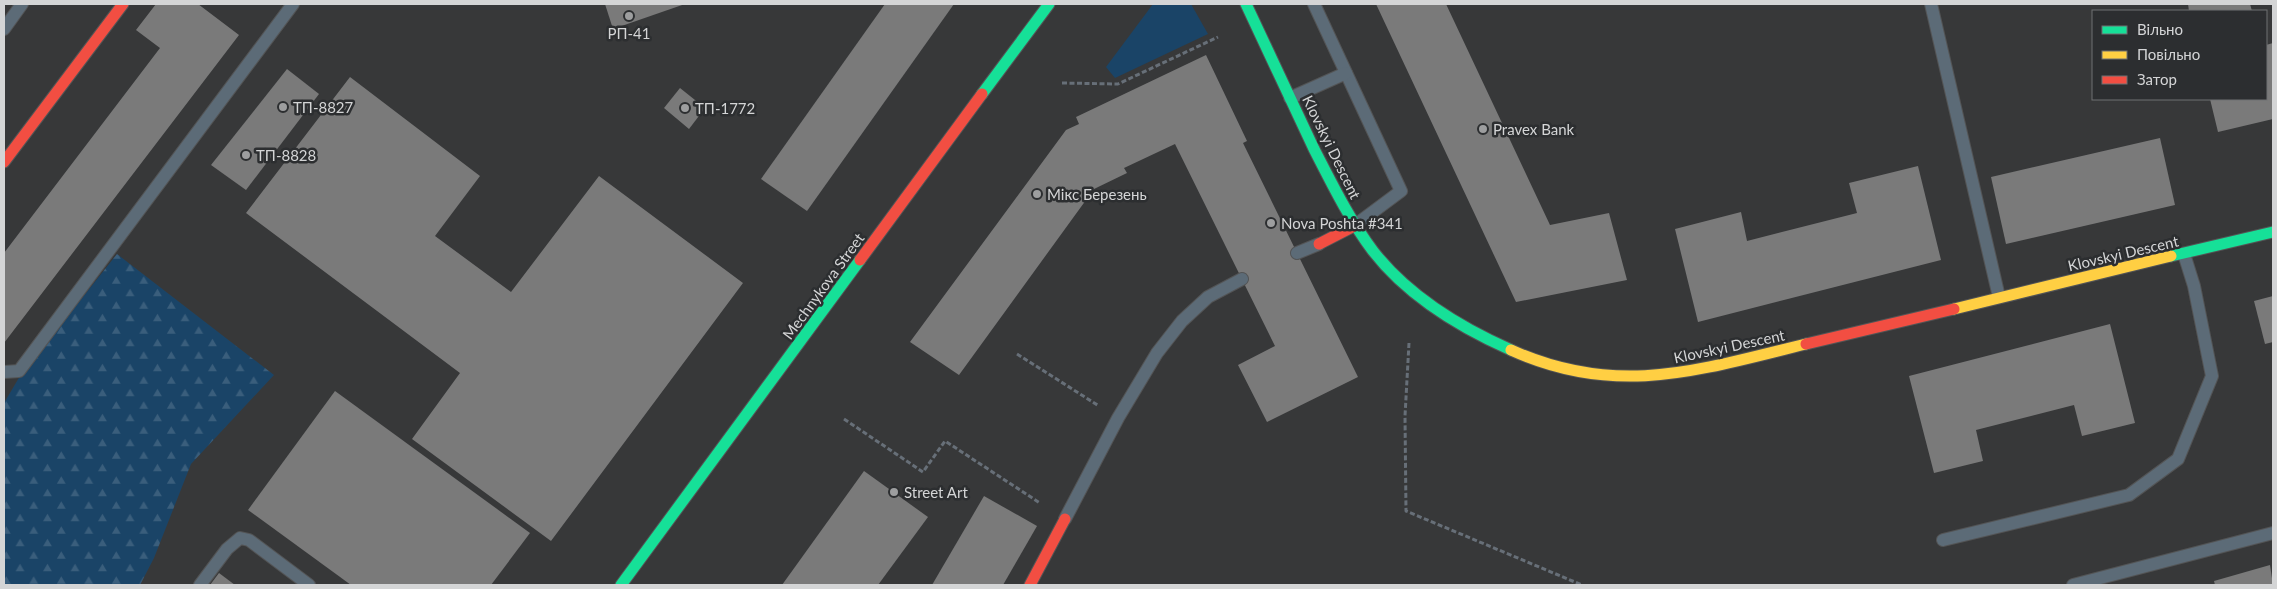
<svg xmlns="http://www.w3.org/2000/svg" width="2277" height="589" viewBox="0 0 2277 589" font-family="Lato,sans-serif">
  <style>
    .green { fill: #1a4467 }
    .forest { fill: url(#forest-firs) }
    .building { fill: #7a7a7a }
    .lines { fill: none; stroke-linecap: round; stroke-linejoin: round }
    .lane-casing { stroke: #535455; stroke-width: 14 }
    .fast-casing { stroke: #535455; stroke-width: 13 }
    .slow-casing { stroke: #535455; stroke-width: 13 }
    .jam-casing { stroke: #535455; stroke-width: 13 }
    .path { stroke: #676f78; stroke-width: 3; stroke-dasharray: 5 2.5; stroke-linecap: butt }
    .lane { stroke: #5c6b77; stroke-width: 12 }
    .fast { stroke: #16e098; stroke-width: 11 }
    .slow { stroke: #ffcf43; stroke-width: 11 }
    .jam { stroke: #f24e42; stroke-width: 11 }
    .poi-dot { fill: #9d9e9f; stroke: #2c2e30; stroke-width: 2 }
    .labels { text-anchor: middle; dominant-baseline: central; stroke-width: 5; stroke-linejoin: round; paint-order: stroke }
    .poi-label { font-size: 15px; fill: #d4d5d6; stroke: #2c2e30; text-anchor: start }
    .street-label { font-size: 15px; fill: #d4d5d6; stroke: #2c2e30 }
  </style>
  <defs>
    <pattern id="forest-firs" width="22" height="20" patternUnits="userSpaceOnUse" patternTransform="scale(1.25)"><rect width="22" height="20" fill="#1a4467"/><path d="M5 1l3.5 6h-7zM16 11l3.5 6h-7z" fill="#3a5e7c"/></pattern>
  </defs>
  <rect width="100%" height="100%" fill="#373839"/>
  <!-- green -->
  <polygon class="green" points="1153,4 1191,4 1208,34 1115,78 1106,67"/>
  <!-- forest -->
  <polygon class="forest" points="117,254 274,375 191,464 154,558 140,585 4,585 4,403 20,376"/>
  <!-- building -->
  <g class="building">
    <polygon points="156,4 198,4 239,35 4,343 4,253 160,48 136,30"/>
    <polygon points="605,4 685,4 613,29"/>
    <polygon points="885,4 954,4 807,211 761,179"/>
    <polygon points="1376,4 1446,4 1550,225 1609,213 1627,280 1516,302"/>
    <polygon points="2188,4 2250,4 2252,11 2189,11"/>
    <polygon points="2273,43 2273,119 2218,132 2210,99 2266,99 2266,45"/>
    <polygon points="1206,55 1247,141 1243,143 1358,377 1267,422 1238,365 1275,346 1175,144 1124,168 1127,173 1094,189 959,375 910,342 1066,130 1079,124 1076,117"/>
    <polygon points="287,69 319,94 246,190 211,165"/>
    <polygon points="350,77 480,176 435,236 511,292 599,176 743,283 551,541 412,439 460,373 246,213"/>
    <polygon points="680,88 705,108 689,129 664,108"/>
    <polygon points="2160,138 2175,205 2006,244 1991,177"/>
    <polygon points="1918,166 1941,260 1698,322 1675,229 1741,212 1747,241 1857,213 1849,183"/>
    <polygon points="2273,296 2273,342 2265,344 2254,301"/>
    <polygon points="2110,324 2135,423 2082,436 2074,405 1976,430 1983,461 1934,473 1909,376"/>
    <polygon points="335,391 530,533 491,585 351,585 248,510"/>
    <polygon points="864,471 928,517 878,585 782,585"/>
    <polygon points="984,496 1037,526 1003,585 932,585"/>
    <polygon points="2270,565 2273,585 2215,585 2214,581"/>
    <polygon points="219,573 235,585 210,585"/>
  </g>
  <g class="lines">
    <!-- lane casing -->
    <g class="lane-casing">
      <g id="lane">
        <polyline points="1314,4 1401,191 1354,226"/>
        <polyline points="1931,4 1999,297"/>
        <polyline points="4,29 22,4"/>
        <polyline points="1290,98 1346,73"/>
        <polyline points="1297,253 1319,244"/>
        <polyline points="4,372 19,371 293,4"/>
        <polyline points="1065,519 1118,418 1157,353 1182,321 1208,297 1242,279"/>
        <polyline points="1943,540 2129,495 2178,459 2212,376 2194,286 2184,254"/>
        <polyline points="200,585 227,549 240,538 249,540 309,585"/>
        <polyline points="2073,585 2273,533"/>
      </g>
    </g>
    <!-- fast casing -->
    <g class="fast-casing">
      <g id="fast">
        <path d="M1246,4C1269,52 1291,101 1314,149C1332,184 1349,219 1373,251C1408,296 1459,327 1511,350"/>
        <polyline points="982,94 1049,4"/>
        <polyline points="2171,256 2273,232"/>
        <polyline points="621,585 860,260"/>
      </g>
    </g>
    <!-- slow casing -->
    <g class="slow-casing">
      <g id="slow">
        <polyline points="1954,309 2171,256"/>
        <path d="M1511,350C1617,398 1699,370 1806,344"/>
      </g>
    </g>
    <!-- jam casing -->
    <g class="jam-casing">
      <g id="jam">
        <polyline points="4,162 123,4"/>
        <polyline points="1319,244 1354,226"/>
        <polyline points="860,260 982,94"/>
        <polyline points="1806,344 1954,309"/>
        <polyline points="1030,585 1065,519"/>
      </g>
    </g>
    <!-- path -->
    <g class="path">
      <polyline points="1062,83 1118,84 1218,37"/>
      <polyline points="1409,343 1405,416 1406,511 1582,585"/>
      <polyline points="1017,354 1099,406"/>
      <polyline points="844,419 923,472 945,441 1040,503"/>
    </g>
    <!-- lane -->
    <use href="#lane" class="lane"/>
    <!-- fast -->
    <use href="#fast" class="fast"/>
    <!-- slow -->
    <use href="#slow" class="slow"/>
    <!-- jam -->
    <use href="#jam" class="jam"/>
  </g>
  <!-- markers -->
  <g class="poi-dot">
    <circle cx="629" cy="16" r="5"/>
    <circle cx="283" cy="107" r="5"/>
    <circle cx="685" cy="108" r="5"/>
    <circle cx="1483" cy="129" r="5"/>
    <circle cx="246" cy="155" r="5"/>
    <circle cx="1037" cy="194" r="5"/>
    <circle cx="1271" cy="223" r="5"/>
    <circle cx="894" cy="492" r="5"/>
  </g>
  <g class="labels">
    <!-- poi labels -->
    <g class="poi-label">
      <text x="629" y="33" text-anchor="middle">РП-41</text>
      <text x="293" y="107">ТП-8827</text>
      <text x="695" y="108">ТП-1772</text>
      <text x="1493" y="129">Pravex Bank</text>
      <text x="256" y="155">ТП-8828</text>
      <text x="1047" y="194">Мікс Березень</text>
      <text x="1281" y="223">Nova Poshta #341</text>
      <text x="904" y="492">Street Art</text>
    </g>
    <!-- street labels -->
    <g class="street-label">
      <text transform="translate(1332 147) rotate(64)">Klovskyi Descent</text>
      <text transform="translate(2123 253) rotate(-13)">Klovskyi Descent</text>
      <text transform="translate(823 286) rotate(-54)">Mechnykova Street</text>
      <text transform="translate(1729 346) rotate(-12)">Klovskyi Descent</text>
    </g>
  </g>
  <!-- border -->
  <rect width="2277" height="589" fill="none" stroke="#d4d5d6" stroke-width="10"/>
  <!-- legend -->
  <rect x="2092" y="10" width="175" height="90" fill="#2c2e30" stroke="#6f7172"/>
  <rect x="2102" y="26" width="25" height="8" fill="#16e098" stroke="#6f7172"/>
  <text x="2137" y="35" font-size="15" fill="#d4d5d6">Вільно</text>
  <rect x="2102" y="51" width="25" height="8" fill="#ffcf43" stroke="#6f7172"/>
  <text x="2137" y="60" font-size="15" fill="#d4d5d6">Повільно</text>
  <rect x="2102" y="76" width="25" height="8" fill="#f24e42" stroke="#6f7172"/>
  <text x="2137" y="85" font-size="15" fill="#d4d5d6">Затор</text>
</svg>
